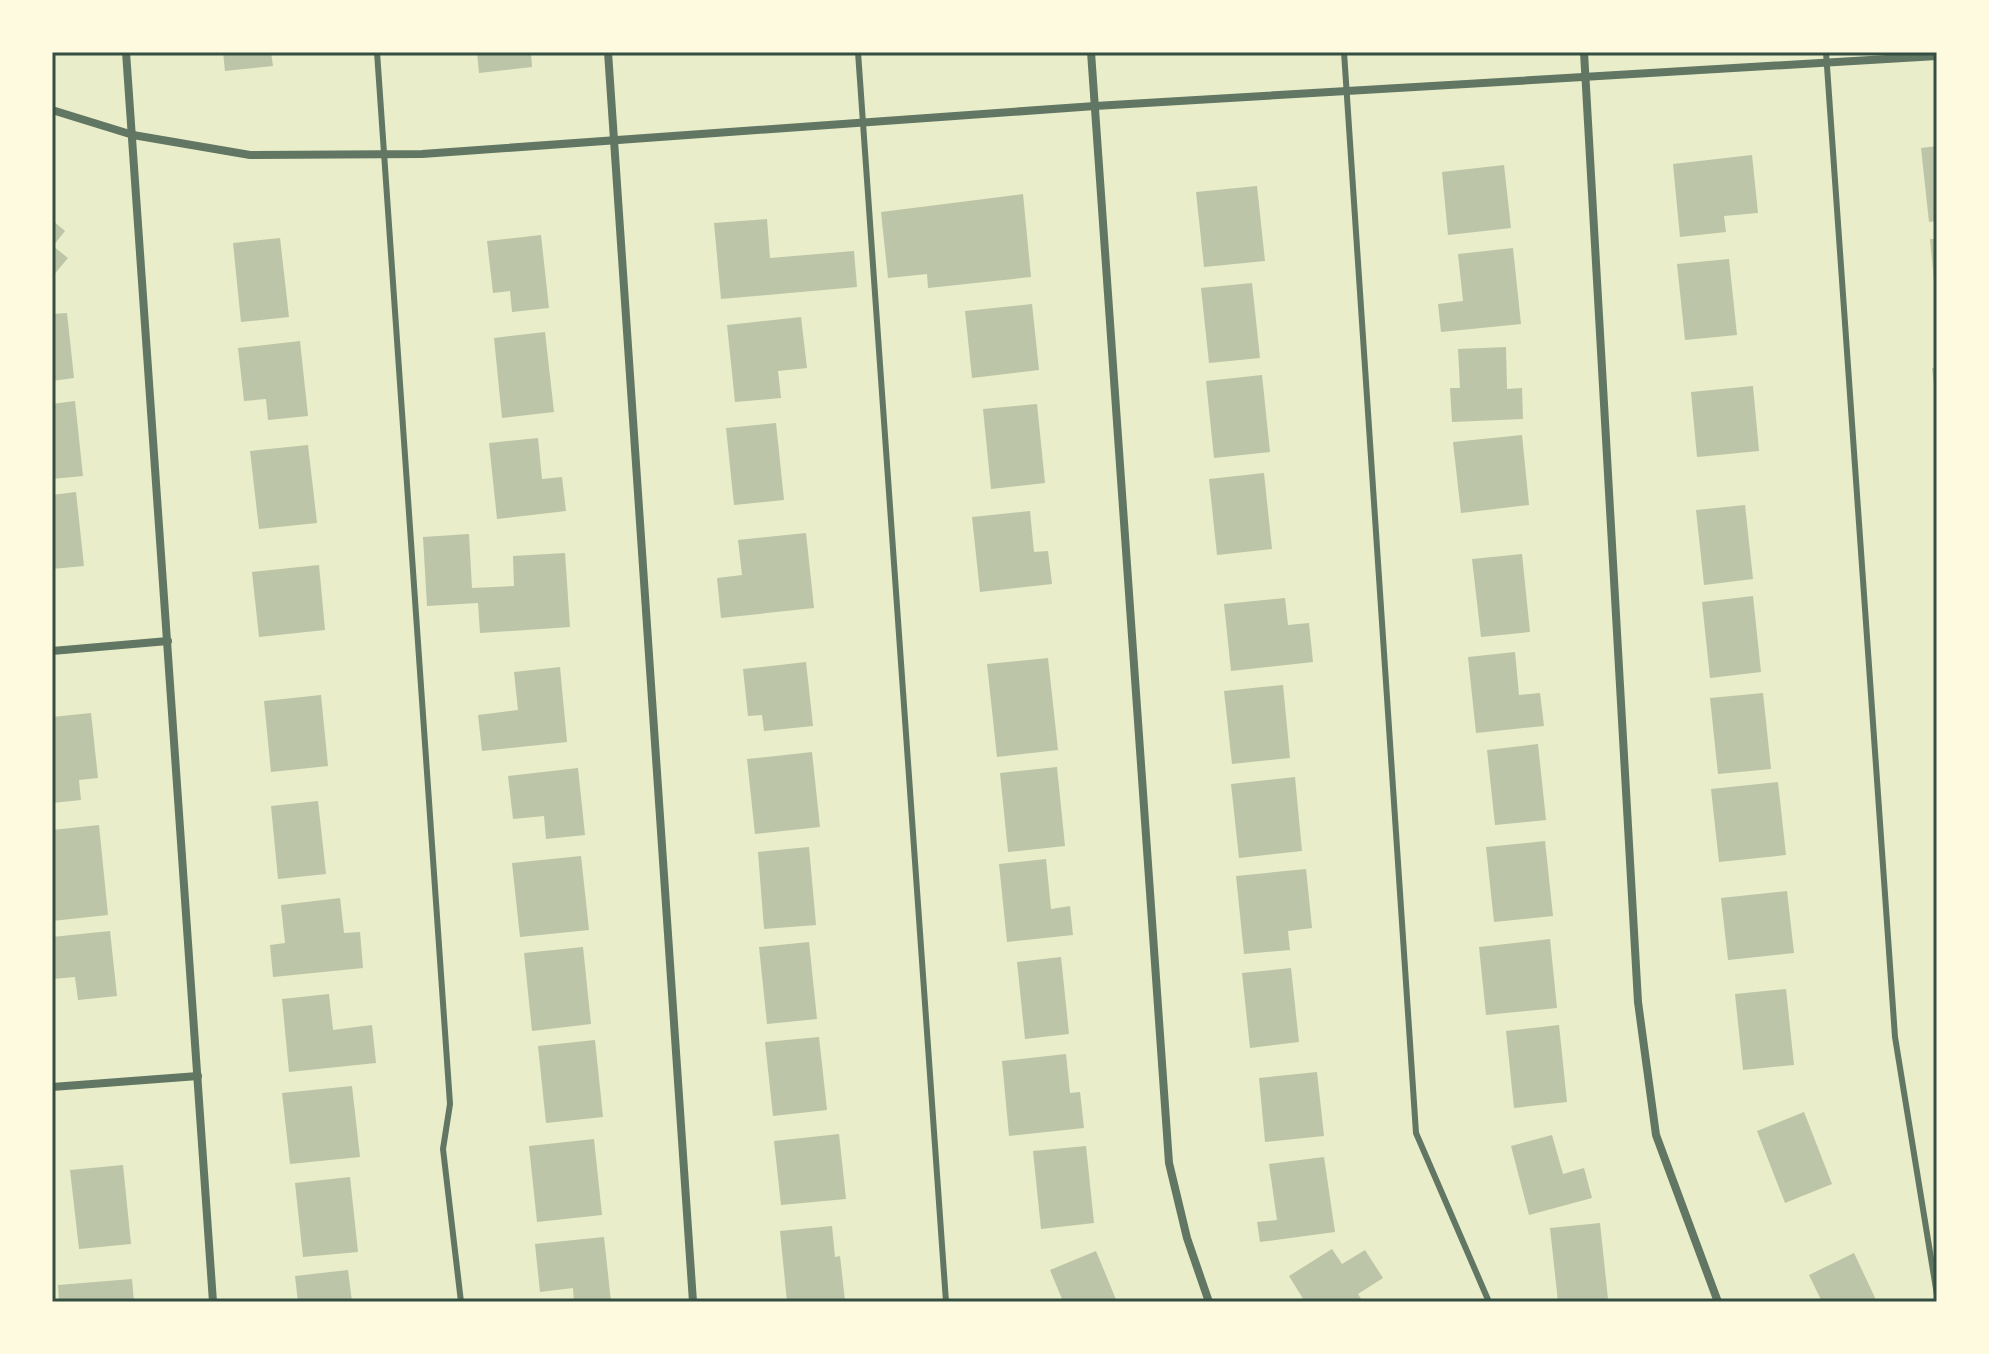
<svg xmlns="http://www.w3.org/2000/svg" width="1989" height="1354" viewBox="0 0 1989 1354" font-family="Quicksand,sans-serif">
  <style>
    .building { fill: #bcc5a7 }
    .lines { fill: none; stroke-linecap: round; stroke-linejoin: round }
    .service { stroke: #617663; stroke-width: 6 }
    .minor { stroke: #617663; stroke-width: 8 }
    .neatline { fill: none; stroke: #344e41; stroke-width: 3 }
  </style>
  <rect width="100%" height="100%" fill="#e9edc9"/>
  <!-- building -->
  <g class="building">
    <polygon points="223,52 271,52 273,66 225,71"/>
    <polygon points="477,52 531,52 532,67 479,73"/>
    <polygon points="1937,146 1937,221 1929,222 1921,148"/>
    <polygon points="1752,155 1758,213 1724,216 1726,232 1680,237 1673,164"/>
    <polygon points="1504,165 1511,228 1448,235 1442,172"/>
    <polygon points="1257,186 1265,261 1204,267 1196,192"/>
    <polygon points="1023,194 1031,277 928,288 927,274 888,278 881,212"/>
    <polygon points="767,219 770,258 854,251 857,287 721,299 714,223"/>
    <polygon points="52,220 65,231 53,246 68,258 52,277"/>
    <polygon points="541,235 549,308 512,312 510,291 493,293 487,241"/>
    <polygon points="280,238 289,317 241,322 233,243"/>
    <polygon points="1930,239 1937,239 1937,291 1935,291"/>
    <polygon points="1513,248 1521,324 1441,332 1438,304 1463,301 1458,254"/>
    <polygon points="1729,259 1737,335 1685,340 1677,264"/>
    <polygon points="1252,283 1260,358 1209,363 1201,288"/>
    <polygon points="1032,304 1039,370 972,378 965,311"/>
    <polygon points="67,313 74,378 52,381 52,314"/>
    <polygon points="801,317 807,368 778,371 781,398 735,402 727,325"/>
    <polygon points="545,332 554,412 502,418 494,338"/>
    <polygon points="300,341 308,416 268,420 266,399 244,401 238,348"/>
    <polygon points="1506,347 1507,389 1522,388 1523,419 1452,422 1450,388 1460,388 1458,349"/>
    <polygon points="1937,367 1937,393 1935,393 1932,368"/>
    <polygon points="1262,375 1270,452 1214,458 1206,381"/>
    <polygon points="1753,386 1759,451 1697,457 1691,392"/>
    <polygon points="75,401 83,476 52,479 52,404"/>
    <polygon points="1037,404 1045,483 991,489 983,409"/>
    <polygon points="776,423 784,500 734,505 726,428"/>
    <polygon points="1522,435 1529,505 1461,513 1453,442"/>
    <polygon points="538,438 542,479 562,477 566,511 497,519 489,443"/>
    <polygon points="308,445 317,523 259,529 250,451"/>
    <polygon points="1264,473 1272,549 1217,555 1209,479"/>
    <polygon points="76,492 84,566 52,569 52,495"/>
    <polygon points="1745,505 1753,579 1704,585 1696,510"/>
    <polygon points="1030,511 1034,552 1048,551 1052,584 980,592 972,517"/>
    <polygon points="806,533 814,608 721,618 717,578 742,575 738,540"/>
    <polygon points="469,534 472,588 514,586 513,556 565,553 570,627 480,633 478,603 427,606 423,537"/>
    <polygon points="1522,554 1530,632 1481,637 1472,559"/>
    <polygon points="319,565 325,630 259,637 252,572"/>
    <polygon points="1753,596 1761,672 1710,678 1702,602"/>
    <polygon points="1285,598 1288,625 1309,623 1313,662 1231,671 1224,604"/>
    <polygon points="1515,652 1519,695 1540,693 1544,726 1476,733 1468,657"/>
    <polygon points="1048,658 1058,750 997,757 987,664"/>
    <polygon points="806,662 813,726 764,731 762,715 748,716 743,669"/>
    <polygon points="560,667 567,742 482,751 478,715 518,710 514,672"/>
    <polygon points="1283,685 1290,758 1232,764 1224,691"/>
    <polygon points="1763,693 1771,769 1718,774 1710,698"/>
    <polygon points="321,695 328,766 271,772 264,701"/>
    <polygon points="91,713 98,778 79,780 81,800 52,803 52,717"/>
    <polygon points="1538,744 1546,820 1495,825 1487,750"/>
    <polygon points="812,752 820,827 755,834 747,759"/>
    <polygon points="1057,767 1065,846 1008,852 1000,773"/>
    <polygon points="578,768 585,835 546,839 544,816 513,819 508,776"/>
    <polygon points="1295,777 1302,851 1239,858 1231,784"/>
    <polygon points="1778,782 1786,855 1719,862 1711,789"/>
    <polygon points="318,801 326,874 278,879 271,806"/>
    <polygon points="99,825 108,915 52,921 52,830"/>
    <polygon points="1545,841 1553,916 1494,922 1486,847"/>
    <polygon points="809,847 816,925 764,929 758,852"/>
    <polygon points="581,856 589,930 520,937 512,863"/>
    <polygon points="1046,859 1051,909 1070,906 1073,935 1007,942 999,864"/>
    <polygon points="1306,869 1312,928 1288,931 1290,950 1244,954 1236,876"/>
    <polygon points="1787,891 1794,953 1728,960 1721,898"/>
    <polygon points="340,898 344,933 360,932 363,968 273,977 270,945 285,943 281,905"/>
    <polygon points="110,931 117,996 78,1000 75,977 52,979 52,937"/>
    <polygon points="1550,939 1557,1008 1486,1015 1479,947"/>
    <polygon points="809,942 817,1019 767,1024 759,947"/>
    <polygon points="583,947 591,1024 532,1031 524,953"/>
    <polygon points="1061,957 1069,1034 1025,1039 1017,962"/>
    <polygon points="1291,968 1299,1042 1250,1048 1242,973"/>
    <polygon points="1786,989 1794,1065 1743,1070 1735,994"/>
    <polygon points="329,994 333,1030 372,1025 376,1063 289,1072 282,999"/>
    <polygon points="1559,1025 1567,1102 1514,1108 1506,1031"/>
    <polygon points="819,1037 827,1110 773,1116 765,1042"/>
    <polygon points="595,1040 603,1117 546,1123 538,1046"/>
    <polygon points="1066,1054 1070,1093 1080,1092 1084,1128 1009,1136 1002,1061"/>
    <polygon points="1317,1072 1324,1136 1265,1142 1259,1078"/>
    <polygon points="352,1086 360,1157 290,1164 282,1093"/>
    <polygon points="1804,1112 1832,1184 1785,1203 1757,1131"/>
    <polygon points="839,1134 846,1199 781,1205 774,1141"/>
    <polygon points="1552,1135 1563,1174 1584,1168 1592,1198 1529,1215 1511,1146"/>
    <polygon points="594,1139 602,1215 537,1222 529,1146"/>
    <polygon points="1086,1146 1094,1223 1041,1229 1033,1151"/>
    <polygon points="1324,1157 1335,1232 1260,1242 1257,1222 1277,1220 1269,1164"/>
    <polygon points="123,1165 131,1244 79,1249 70,1170"/>
    <polygon points="350,1177 358,1252 303,1257 295,1183"/>
    <polygon points="1600,1223 1608,1299 1558,1302 1550,1228"/>
    <polygon points="832,1226 835,1257 840,1256 845,1301 787,1302 780,1231"/>
    <polygon points="604,1237 611,1302 574,1302 573,1288 540,1292 535,1244"/>
    <polygon points="1332,1249 1342,1264 1365,1250 1383,1278 1358,1294 1363,1302 1305,1302 1289,1276"/>
    <polygon points="1096,1251 1117,1302 1056,1302 1062,1299 1050,1270"/>
    <polygon points="1854,1253 1877,1302 1822,1302 1809,1275"/>
    <polygon points="348,1270 352,1302 298,1302 295,1276"/>
    <polygon points="132,1279 134,1302 59,1302 58,1285"/>
  </g>
  <g class="lines">
    <!-- service -->
    <g class="service">
      <polyline points="377,52 450,1104 443,1149 461,1302"/>
      <polyline points="858,52 946,1302"/>
      <polyline points="1344,52 1416,1133 1489,1302"/>
      <polyline points="1826,52 1895,1037 1937,1295"/>
    </g>
    <!-- minor -->
    <g class="minor">
      <polyline points="126,52 213,1302"/>
      <polyline points="608,52 693,1302"/>
      <polyline points="1091,52 1169,1163 1187,1238 1209,1302"/>
      <polyline points="1584,52 1638,1002 1656,1135 1718,1302"/>
      <polyline points="52,110 133,135 250,155 422,154 1095,106 1937,56"/>
      <polyline points="52,651 168,641"/>
      <polyline points="52,1087 198,1076"/>
    </g>
  </g>
  <!-- border -->
  <rect width="1989" height="1354" fill="none" stroke="#fefae0" stroke-width="108"/>
  <rect x="54" y="54" width="1881" height="1246" class="neatline"/>
</svg>
